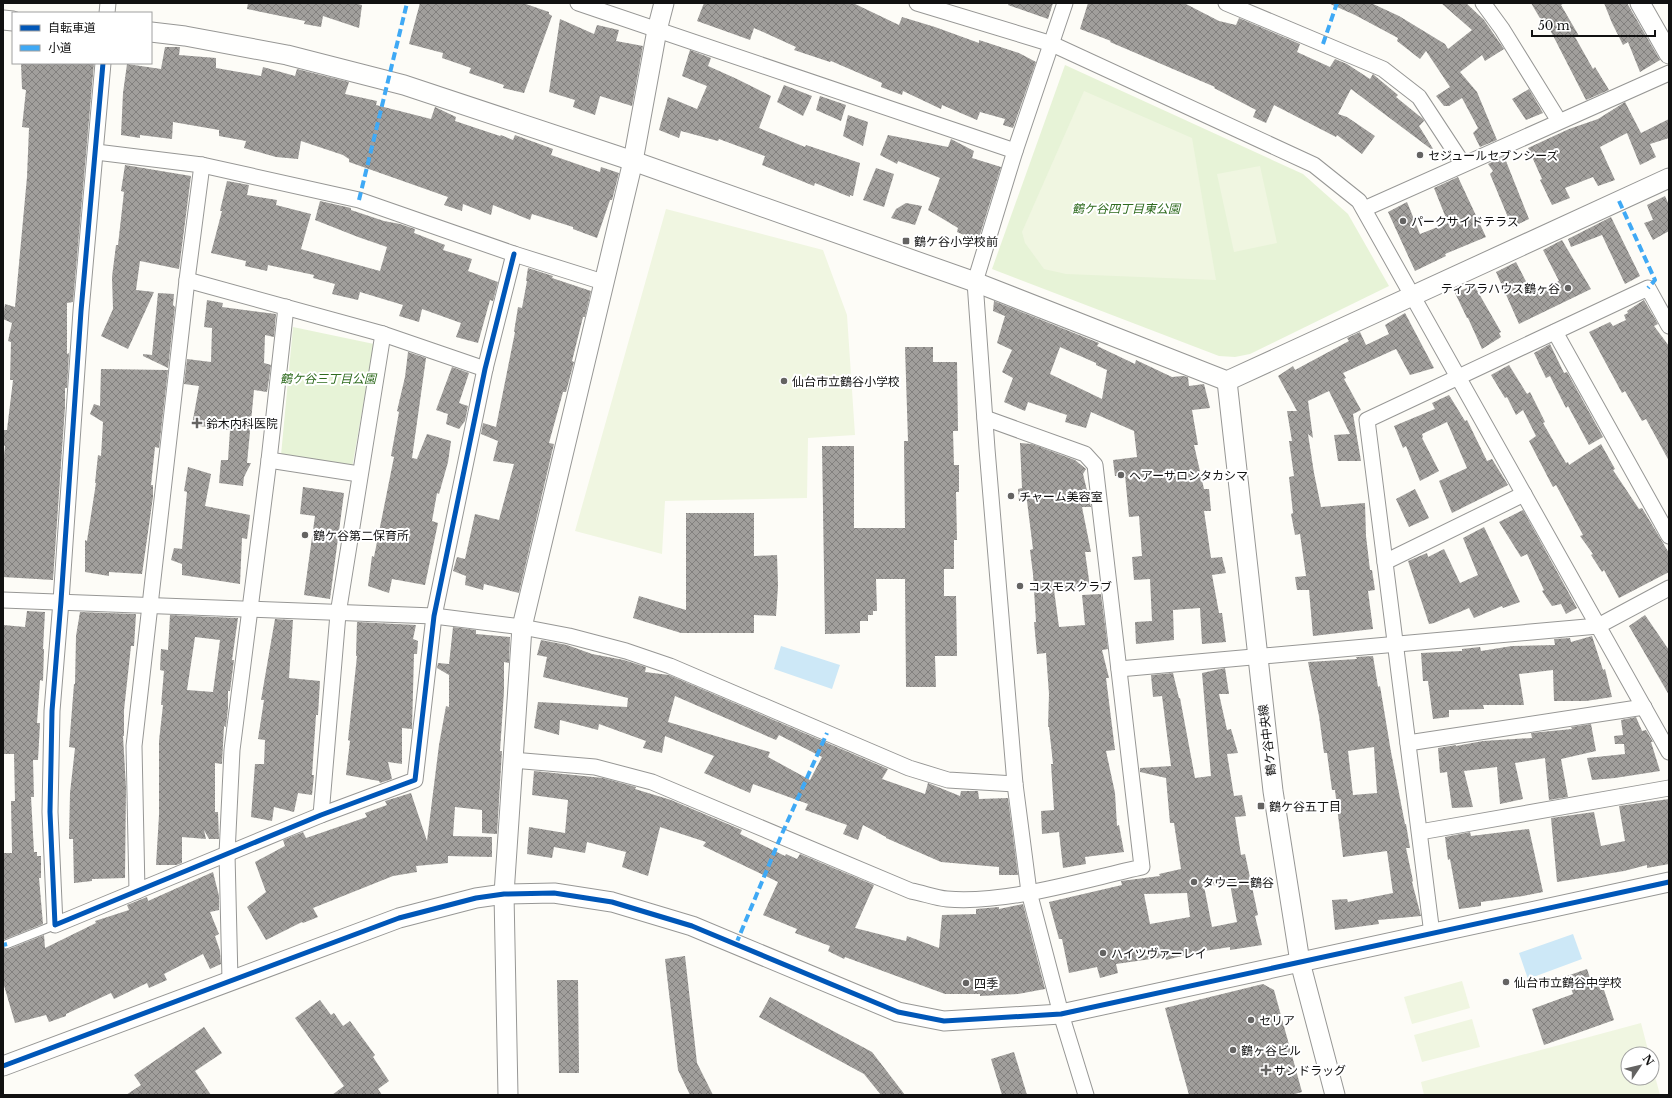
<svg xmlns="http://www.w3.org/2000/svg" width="1672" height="1098" viewBox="0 0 1672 1098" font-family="'Libre Baskerville','Noto Sans JP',serif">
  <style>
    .park { fill: #e7f3d7 }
    .pitch { fill: #f0f6e1 }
    .water { fill: #cde8f7 }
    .building { fill: url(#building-cross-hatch); fill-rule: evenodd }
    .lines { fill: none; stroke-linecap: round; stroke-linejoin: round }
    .service-casing { stroke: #979795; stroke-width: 10 }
    .minor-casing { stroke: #979795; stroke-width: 17 }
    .tertiary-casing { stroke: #979795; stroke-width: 21 }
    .service { stroke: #fffffe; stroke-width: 8 }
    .minor { stroke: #fffffe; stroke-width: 15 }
    .tertiary { stroke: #fffffe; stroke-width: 19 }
    .quiet { stroke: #3fa9f5; stroke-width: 4; stroke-dasharray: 8 4; stroke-linecap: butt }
    .cycleway-casing { stroke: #fff; stroke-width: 8 }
    .cycleway { stroke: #0057b8; stroke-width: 5 }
    .poi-dot { fill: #646362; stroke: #fff; stroke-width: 1.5 }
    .labels { text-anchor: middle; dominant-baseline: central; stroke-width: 4; stroke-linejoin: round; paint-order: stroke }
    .poi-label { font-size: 12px; fill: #111; stroke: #fff; text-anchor: start }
    .park-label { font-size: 12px; font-style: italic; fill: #2f6b1f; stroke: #fff }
    .street-label { font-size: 12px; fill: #111; stroke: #fff }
  </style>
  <defs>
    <pattern id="building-cross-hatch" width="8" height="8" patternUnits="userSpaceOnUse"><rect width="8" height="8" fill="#a19f9c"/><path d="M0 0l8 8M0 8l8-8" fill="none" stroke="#82807e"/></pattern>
  </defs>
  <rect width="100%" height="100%" fill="#fdfcf7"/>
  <!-- park -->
  <g class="park">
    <polygon points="1065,65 1303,174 1348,214 1389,286 1250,354 1235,357 1219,356 992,269"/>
    <polygon points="293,327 374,344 352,468 281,455"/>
  </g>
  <!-- pitch -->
  <g class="pitch">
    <polygon points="1084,91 1192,138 1216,280 1066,274 1044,269 1025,243 1022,232"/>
    <polygon points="1260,166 1277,243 1234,252 1217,174"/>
    <polygon points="666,209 823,250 847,315 855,435 808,438 807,498 665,501 662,554 575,531"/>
    <polygon points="1462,981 1470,1008 1412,1024 1404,997"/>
    <polygon points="1472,1019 1480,1047 1422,1062 1414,1035"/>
    <polygon points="1641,1023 1649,1054 1628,1054 1628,1078 1652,1078 1652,1065 1660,1095 1424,1095 1421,1082"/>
  </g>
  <!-- water -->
  <g class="water">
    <polygon points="781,646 840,665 832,689 774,669"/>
    <polygon points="1573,934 1582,959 1528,979 1519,953"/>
  </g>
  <!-- building -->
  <g class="building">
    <polygon points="248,3 354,3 362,5 359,28 323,16 321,27 304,24 305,21 247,9"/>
    <polygon points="420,3 523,3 549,12 549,14 552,16 524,93 503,88 504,85 469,73 471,68 442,58 443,53 409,44"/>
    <polygon points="704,3 853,3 899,25 902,17 935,27 979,43 979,40 1019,53 1036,62 1013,128 1003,125 1005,119 980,112 977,120 942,105 941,109 903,91 902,95 881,87 882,83 831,61 830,62 794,50 796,47 754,28 750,40 697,21"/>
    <polygon points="1009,3 1053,3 1048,19 1008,5"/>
    <polygon points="1088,3 1184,3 1219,21 1236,25 1239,18 1300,44 1297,52 1330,67 1335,59 1347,64 1370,79 1373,74 1374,75 1398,95 1396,97 1423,119 1424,121 1419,126 1435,152 1351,89 1338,114 1347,117 1375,136 1362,154 1337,135 1336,137 1274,105 1266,123 1253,117 1256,110 1214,88 1215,87 1110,42 1111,41 1080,29"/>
    <polygon points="1328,3 1371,3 1399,16 1445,44 1448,49 1472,30 1441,3 1466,3 1484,20 1504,49 1485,61 1482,55 1460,72 1477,92 1497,140 1480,147 1473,133 1478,128 1462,98 1449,106 1444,106 1436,96 1450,87 1426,51 1420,59 1397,41 1398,38 1355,15"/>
    <polygon points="1531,3 1564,3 1561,5 1579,36 1575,37 1593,69 1595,67 1609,90 1586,100 1544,18 1541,20"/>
    <polygon points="1604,3 1627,3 1660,60 1640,72 1628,42 1623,45 1612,23"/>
    <polygon points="560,19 594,34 597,25 619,30 616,41 643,46 632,106 600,96 595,115 573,107 575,100 549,92"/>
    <polygon points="165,47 180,47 179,55 216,58 216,68 261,76 263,67 295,76 297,69 349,82 345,94 377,101 376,105 431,119 435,107 456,117 455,121 500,136 501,135 513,140 515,135 553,149 551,155 600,172 601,167 619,173 612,200 610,200 597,238 573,229 573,227 532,214 530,220 493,205 491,215 463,204 462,211 444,205 448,197 349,162 349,159 343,155 301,141 298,159 276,157 244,148 246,141 219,136 219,130 173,122 172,139 140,135 140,138 121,135 123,93 127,64 161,69"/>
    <polygon points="690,50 711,58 708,66 737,79 771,96 759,128 805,147 806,145 860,163 853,196 850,195 850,197 815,183 814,186 762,165 765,156 719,139 718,141 681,131 679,138 659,130 668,97 697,109 707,86 682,76"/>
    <polygon points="21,63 94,63 73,302 67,303 67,354 69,353 67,388 65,388 65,407 53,580 3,577 3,465 5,446 3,445 3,430 7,430 13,380 10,380 11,342 8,341 12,323 3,319 5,304 15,307 27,177 29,128 22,127 26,90 22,89"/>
    <polygon points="784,85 812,96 803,116 777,102"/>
    <polygon points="1529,89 1543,113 1526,120 1512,99"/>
    <polygon points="820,96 846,105 841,121 816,110"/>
    <polygon points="1625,102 1641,133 1669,119 1669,138 1650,144 1656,157 1640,165 1627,133 1600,147 1615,180 1598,186 1593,177 1565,188 1570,198 1552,205 1540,180 1542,179 1528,148 1569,129 1598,119"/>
    <polygon points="848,115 868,122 863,146 843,136"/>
    <polygon points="888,135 948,147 951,139 974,151 972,158 1001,167 978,241 957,232 958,228 928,210 940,178 898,161 897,164 880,155"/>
    <polygon points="1504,156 1529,219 1512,227 1490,174 1493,171 1488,164"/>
    <polygon points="125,165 191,176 179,269 140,261 136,290 154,292 128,349 101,336 113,309 112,277 116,245 118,245 124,192 121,191"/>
    <polygon points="876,168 894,174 884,207 863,200"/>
    <polygon points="1458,177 1486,237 1445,254 1446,256 1415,271 1388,212 1407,202 1420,234 1448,223 1434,188"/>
    <polygon points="227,181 249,185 247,195 277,200 276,205 311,214 301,249 304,250 380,271 387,247 358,237 315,220 320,201 351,208 351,210 384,221 400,224 415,229 414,233 445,245 443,250 472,259 468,271 498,282 493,301 490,300 478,343 456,337 461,323 422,309 419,322 399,316 403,305 360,292 358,300 332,294 335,284 313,278 314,275 268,265 267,271 245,266 246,261 211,253 222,211 220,211"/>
    <polygon points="1665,196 1669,205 1669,231 1653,240 1644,223 1653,220 1647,205"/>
    <polygon points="906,203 922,206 915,225 891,218 896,209"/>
    <polygon points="1611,217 1640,276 1625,284 1602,235 1571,247 1568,239"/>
    <polygon points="1562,240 1591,289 1519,324 1496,272 1516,262 1532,293 1559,281 1543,250"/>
    <polygon points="528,268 553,276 552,278 591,291 585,317 583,317 572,361 574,362 566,392 563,392 549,443 554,444 552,452 519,593 484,584 483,590 465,585 466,576 453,571 457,557 465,559 475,514 499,520 514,464 493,461 498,441 481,434 483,423 496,427 515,332 514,332 518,307 522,308 527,281 526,281"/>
    <polygon points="1474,285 1501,332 1499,333 1501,337 1482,349 1468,318 1467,318 1455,293"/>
    <polygon points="158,293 174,294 173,305 175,307 168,368 143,356 143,354 152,355"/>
    <polygon points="207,300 223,303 222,307 276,314 274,337 265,335 264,363 271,365 267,392 254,390 247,463 251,463 244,477 243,486 219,483 221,460 228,460 230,430 192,425 199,386 184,384 187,359 211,362 212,328 204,327"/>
    <polygon points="1644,300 1658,324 1654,326 1669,346 1669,461 1646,419 1642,421 1625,391 1622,393 1589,332 1610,322 1613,326 1626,320 1624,315 1628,313 1627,311"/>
    <path d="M994,301L1099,343L1097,346L1135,364L1136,360L1172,377L1183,376L1188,377L1189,386L1204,384L1210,408L1192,410L1198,445H1194L1204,489H1209L1211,511H1204L1211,558L1222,557L1226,573L1212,575L1219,613H1222L1226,642L1202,644L1200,608L1173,610L1174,640L1136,644L1135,622L1152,621L1150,579L1134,580L1132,557L1142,556L1139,516L1129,517L1125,475L1115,476L1113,460L1137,457L1134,431L1091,412L1086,428L1065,422L1067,415L1028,402L1025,411L1004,402L1013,378L1002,372L1012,350L997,343L1005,316L993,311ZM1060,347L1096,363V365L1107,370L1102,399L1050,374Z"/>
    <polygon points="1405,313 1434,368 1410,375 1396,349 1343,373 1346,378 1344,379 1361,410 1353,414 1361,461 1338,461 1334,435 1350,434 1329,391 1308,401 1313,438 1308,434 1314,473 1321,507 1365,503 1366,536 1370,570 1372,570 1375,590 1368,591 1373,629 1313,636 1309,590 1297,590 1295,577 1306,576 1300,534 1295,535 1291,514 1293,513 1289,477 1294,476 1289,441 1292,441 1287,411 1297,411 1278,376 1293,366 1295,370 1349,341 1347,338 1360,332 1366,345 1389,334 1385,325"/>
    <polygon points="1550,344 1564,373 1567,372 1603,437 1589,445 1568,406 1566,408 1550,376 1546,378 1534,353"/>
    <polygon points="905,347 933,347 933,362 957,362 958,431 953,431 954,465 959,465 959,492 956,492 957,540 954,540 954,569 944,569 944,596 956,596 957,656 935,656 936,687 906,687 905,579 876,579 877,611 873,611 873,615 868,615 868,621 860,621 860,633 825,634 822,446 854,446 854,528 905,528 904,441 908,441"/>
    <polygon points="408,352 426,358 412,458 417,459 427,434 451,441 448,462 439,494 437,493 432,521 438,523 425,585 392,579 389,593 368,586 372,556 374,557 394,457 391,456 399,412 397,411 405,377"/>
    <polygon points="1509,365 1527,394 1530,392 1545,422 1543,423 1566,463 1568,462 1569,465 1601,444 1615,469 1613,470 1639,509 1642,508 1669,553 1669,572 1619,598 1604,570 1602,572 1591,555 1593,554 1580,536 1583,535 1556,485 1553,487 1529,441 1536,436 1523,410 1516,415 1507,397 1505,398 1491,375"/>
    <polygon points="452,367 469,373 459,403 468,406 465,421 459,429 446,424 448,414 436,410"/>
    <polygon points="101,369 168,370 159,448 155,447 151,485 153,485 153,497 142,574 109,572 109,576 85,572 85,540 87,541 96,483 95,483 98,455 101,456 103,422 90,414 94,404 100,406"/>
    <polygon points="1449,395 1465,421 1467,420 1487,461 1492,459 1508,485 1452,513 1439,481 1467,468 1447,422 1422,434 1423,437 1422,438 1439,471 1420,481 1406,446 1403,448 1394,426 1435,409 1432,403"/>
    <polygon points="1020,443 1032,444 1075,460 1086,469 1083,474 1091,507 1082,507 1091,552 1085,552 1090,587 1054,590 1059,627 1085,625 1082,595 1101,594 1108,649 1102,650 1109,678 1106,678 1115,750 1106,751 1115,793 1117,826 1119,825 1124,852 1085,857 1086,864 1063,868 1059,832 1042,834 1041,811 1054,810 1051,764 1053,764 1049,727 1048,727 1049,694 1046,653 1037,654 1034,622 1036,622 1033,574 1030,550 1033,549 1027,501 1019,501 1018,489 1022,488"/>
    <polygon points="188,467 211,474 205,506 250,515 247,539 242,538 240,584 182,575 182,564 171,560 174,548 182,549 187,492 184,491"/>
    <polygon points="303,487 344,493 330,599 304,595 315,516 300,514"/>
    <polygon points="1415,489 1429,518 1409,527 1396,499"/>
    <polygon points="1523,510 1577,608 1566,614 1561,604 1552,606 1542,591 1544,590 1527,554 1521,557 1499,522"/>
    <polygon points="686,513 754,513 754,556 777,555 778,586 776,616 754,615 754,633 681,633 633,618 639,596 686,610"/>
    <polygon points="1484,527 1520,602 1503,608 1502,606 1474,618 1469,608 1434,623 1429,624 1408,561 1427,553 1428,557 1444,549 1460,583 1478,575 1463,538"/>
    <polygon points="27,611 45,612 43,649 44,649 43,681 40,680 37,723 40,723 38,760 33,760 34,797 31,797 34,852 37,852 37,856 41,856 41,878 39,878 43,924 3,940 3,853 12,853 11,801 15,801 14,754 3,754 3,625 25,627"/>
    <polygon points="80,612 136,614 134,646 131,646 124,710 124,736 123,736 126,787 125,878 92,879 92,881 74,883 73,839 69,839 70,793 75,748 69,747 74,684 75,684 76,636"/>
    <path d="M170,615L238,618L232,660H234L230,691H228V708L226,727L224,726L222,764L215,763V812H218L219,839H209L204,830L206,839L182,837V863L176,865H156L159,815V741L163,705H161L164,671L160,670L161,649L168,650ZM195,637L220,640L213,692L187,690Z"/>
    <polygon points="1645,615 1669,650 1669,695 1629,626"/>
    <polygon points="275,619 293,620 289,678 320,681 318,715 316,715 312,775 314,775 312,795 298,793 294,812 274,807 272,821 251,817 255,764 264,764 265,740 258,739 264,700 261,700"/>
    <polygon points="357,622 416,625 413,639 418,641 417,654 414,654 412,729 402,728 402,764 388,762 392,779 380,783 379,781 346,775 350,741 348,740 357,656 356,656"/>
    <polygon points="453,627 476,630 476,634 510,637 509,663 504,662 504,691 500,751 502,751 497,834 482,833 482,810 455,807 453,836 492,837 492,857 448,856 448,863 416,866 417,872 393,876 313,908 318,917 303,923 302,922 266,940 247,907 266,892 255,862 285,846 283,840 303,832 306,838 367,817 365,813 387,805 385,801 411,793 427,841 439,745 446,706 449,707 449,675 437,668 438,663 449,664"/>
    <polygon points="1592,636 1603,670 1605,669 1612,697 1586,701 1554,701 1553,670 1519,674 1524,705 1483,705 1484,709 1449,710 1449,717 1433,719 1428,681 1423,681 1421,653 1462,651 1462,649 1480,647 1481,651 1512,646 1555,645 1554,639 1570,638 1571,642"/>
    <path d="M541,640L567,645L592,654L624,660L646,667L645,672L669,675L888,769L882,779L925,794L928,783L960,796L961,791H978L979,799L1008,798L1018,875H999V867L941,862L886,838V837L863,825L858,840L843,834L847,825L805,810L808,804L753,784L750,793L704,773L714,756L665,736L662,753L643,748L646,741L599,724L598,730L560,720L559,735L534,728L538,702L627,707L628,698L543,677L547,657L537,655ZM675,696L776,740L779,735L822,757L810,780L768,757L770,752L668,722Z"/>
    <path d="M1373,656L1378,687L1380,686L1391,752L1405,824H1406L1410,848H1406L1413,881L1412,882L1421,916L1378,920L1379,924L1335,930L1332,900L1347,899L1348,902L1393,893L1387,851L1343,857L1335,790H1332L1327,753H1324L1319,716L1308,662L1357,659L1356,657ZM1374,747L1377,793L1353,795L1348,751Z"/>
    <path d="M1225,668L1229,694H1219L1227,730L1231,729L1238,753L1227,754L1234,796L1242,795L1246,816L1235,817L1241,855L1245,854L1258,915L1255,916L1262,945L1230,950V947L1198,952L1166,960L1165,957L1116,964L1118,973L1100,978L1097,967L1069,973L1062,939H1059L1049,902L1122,885L1121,881L1160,876L1159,874L1181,869L1174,823H1170L1166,778L1140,772V768L1171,766L1162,696L1153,697L1151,675L1173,673L1179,698H1180L1195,778L1211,776L1202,673ZM1230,884L1237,922L1212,927L1204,886ZM1187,893L1190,917L1150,924L1144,894Z"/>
    <polygon points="1636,717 1642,731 1646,730 1653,742 1651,742 1660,771 1615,778 1592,780 1587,758 1625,754 1624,744 1615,744 1614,736 1623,735 1621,720"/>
    <polygon points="1591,724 1596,751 1561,759 1568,797 1549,800 1545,758 1515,763 1523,799 1500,804 1497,767 1464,771 1473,807 1452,808 1447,772 1440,773 1438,748 1456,745 1456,746 1483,741 1532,738 1531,733 1572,729 1571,727"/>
    <polygon points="534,771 603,778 636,787 635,789 671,800 742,830 740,834 785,856 786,854 797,859 800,854 874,885 855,928 906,941 907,936 939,948 942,915 976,914 976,909 999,907 999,909 1023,904 1045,989 1018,994 980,996 980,994 945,994 845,957 844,959 828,951 830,946 795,933 797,929 763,915 778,882 703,846 706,842 660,827 648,876 622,867 626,852 587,842 585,853 554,847 552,858 527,854 529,827 565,833 568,800 532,795"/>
    <polygon points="1669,799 1669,864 1647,868 1647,865 1624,871 1557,882 1551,818 1594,812 1601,846 1625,841 1619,806"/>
    <polygon points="1529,829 1543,892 1523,896 1481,902 1481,906 1459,909 1450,859 1448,860 1445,837 1470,832 1471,836"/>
    <polygon points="213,872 219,896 219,910 210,912 219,934 215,936 220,951 221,964 210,969 203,954 164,974 167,980 149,988 147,983 114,999 111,993 66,1014 66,1016 49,1022 46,1015 15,1023 3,982 3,948 9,949 44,935 45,948 96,923 95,921 129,910 127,905 147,897 148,901"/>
    <polygon points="685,956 697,1063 713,1095 690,1095 678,1070 665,959"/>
    <polygon points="1587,969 1593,987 1602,984 1614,1020 1544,1045 1532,1009 1573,994 1567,976"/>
    <polygon points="557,980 578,980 579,1073 559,1073"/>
    <polygon points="1263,984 1274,990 1302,1092 1291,1095 1189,1095 1165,1008"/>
    <polygon points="770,997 872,1052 905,1095 881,1095 864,1074 759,1017"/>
    <polygon points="320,1000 331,1015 334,1013 343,1026 350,1021 375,1055 373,1057 389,1081 378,1089 382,1095 332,1095 344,1086 295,1018"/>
    <polygon points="204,1027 222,1053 195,1071 211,1095 126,1095 141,1085 134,1075"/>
    <polygon points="1014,1052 1027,1095 1002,1095 991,1059"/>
  </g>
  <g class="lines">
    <!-- service casing -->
    <g class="service-casing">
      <polyline id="service" points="7,944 55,925"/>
    </g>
    <!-- minor casing -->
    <g class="minor-casing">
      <g id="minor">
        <polyline points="578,3 1015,151"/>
        <polyline points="917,3 1052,44 1314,165 1359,201 1669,752"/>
        <polyline points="1065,3 1015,151 975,282 987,449 1015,784 1029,892 1061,1014 1086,1095"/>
        <polyline points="1226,3 1383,69 1419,97 1463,164"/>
        <polyline points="1483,3 1502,29 1559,121"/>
        <polyline points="107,13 108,3"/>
        <polyline points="103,63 81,311 61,601 52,711 50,812 55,925 321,815 415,780 434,616 485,369 514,254"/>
        <polyline points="96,152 202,165 359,200 514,254 603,282"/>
        <polyline points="1364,209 1669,73"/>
        <polyline points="187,280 383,334 485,369"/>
        <polyline points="1555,332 1669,536"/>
        <polyline points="269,460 359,474"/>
        <polyline points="1385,562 1524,494"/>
        <polyline points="3,600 434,616 522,627 569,636 626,651 670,666 909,768 948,780 1015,784"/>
        <polyline points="1119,669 1598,626 1669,588"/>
        <polyline points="1408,743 1644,707"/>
        <path d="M512,760L595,767L652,782L911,891C923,893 935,898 947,899C1007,904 1083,880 1142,867L1095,465L1085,454L985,418"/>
        <polyline points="321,815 338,614 383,334"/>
        <polyline points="1420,832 1669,788"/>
        <polyline points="137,891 134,746 187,280 202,165"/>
        <polyline points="1432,934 1367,420 1648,288 1669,326"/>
        <polyline points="230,980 227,854 232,750 269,460 286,307"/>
      </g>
    </g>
    <!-- tertiary casing -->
    <g class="tertiary-casing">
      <g id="tertiary">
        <polyline points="1640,3 1669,54"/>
        <polyline points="3,20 13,21"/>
        <polyline points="151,32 185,36 287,55 404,85 633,161 975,282 1227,381 1669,178"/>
        <polyline points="1227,381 1273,791 1300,962 1335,1095"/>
        <polyline points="3,1066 399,918 476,898 504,894 554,893 612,902 692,926 898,1012 944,1021 1061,1014 1669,882"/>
        <polyline points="508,1095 504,894 522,627 633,161 657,30 664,3"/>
      </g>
    </g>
    <!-- service -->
    <use href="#service" class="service"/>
    <!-- minor -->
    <use href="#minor" class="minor"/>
    <!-- tertiary -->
    <use href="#tertiary" class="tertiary"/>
    <!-- quiet -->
    <g class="quiet">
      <polyline points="1323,44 1337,3"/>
      <polyline points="359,200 407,3"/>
      <polyline points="1619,201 1655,280 1648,288"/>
      <polyline points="736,944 781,836 827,733"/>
      <polyline points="3,945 7,944"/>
    </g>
    <!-- cycleway casing -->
    <g class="cycleway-casing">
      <g id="cycleway">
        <polyline points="103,63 81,311 61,601 52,711 50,812 55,925 321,815 415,780 434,616 485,369 514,254"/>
        <polyline points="3,1066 399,918 476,898 504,894 554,893 612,902 692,926 898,1012 944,1021 1061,1014 1669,882"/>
      </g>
    </g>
    <!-- cycleway -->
    <use href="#cycleway" class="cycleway"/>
  </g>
  <!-- markers -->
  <g class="poi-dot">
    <circle cx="1420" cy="155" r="4"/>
    <circle cx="1403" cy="221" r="4"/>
    <rect x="902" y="237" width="8" height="8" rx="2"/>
    <circle cx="1568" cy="288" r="4"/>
    <circle cx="784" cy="381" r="4"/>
    <path d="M195 417h4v4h4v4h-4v4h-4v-4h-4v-4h4z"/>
    <circle cx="1121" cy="475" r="4"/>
    <circle cx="1011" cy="496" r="4"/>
    <circle cx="305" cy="535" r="4"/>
    <circle cx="1020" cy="586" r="4"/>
    <rect x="1257" y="802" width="8" height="8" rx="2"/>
    <circle cx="1194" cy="882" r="4"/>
    <circle cx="1103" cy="953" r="4"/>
    <circle cx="1506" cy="982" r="4"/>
    <circle cx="966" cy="983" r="4"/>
    <circle cx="1251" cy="1020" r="4"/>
    <circle cx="1233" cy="1050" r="4"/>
    <path d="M1264 1064h4v4h4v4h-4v4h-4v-4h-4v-4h4z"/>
  </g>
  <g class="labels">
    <!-- poi labels -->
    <g class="poi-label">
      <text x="1428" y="155">セジュールセブンシーズ</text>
      <text x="1411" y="221">パークサイドテラス</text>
      <text x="914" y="241">鶴ケ谷小学校前</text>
      <text x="1560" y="288" text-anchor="end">ティアラハウス鶴ヶ谷</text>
      <text x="792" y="381">仙台市立鶴谷小学校</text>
      <text x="206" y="423">鈴木内科医院</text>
      <text x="1129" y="475">ヘアーサロンタカシマ</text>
      <text x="1019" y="496">チャーム美容室</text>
      <text x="313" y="535">鶴ケ谷第二保育所</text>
      <text x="1028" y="586">コスモスクラブ</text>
      <text x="1269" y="806">鶴ケ谷五丁目</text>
      <text x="1202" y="882">タウニー鶴谷</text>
      <text x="1111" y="953">ハイツヴァーレイ</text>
      <text x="1514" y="982">仙台市立鶴谷中学校</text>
      <text x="974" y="983">四季</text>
      <text x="1259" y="1020">セリア</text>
      <text x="1241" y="1050">鶴ヶ谷ビル</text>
      <text x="1274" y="1070">サンドラッグ</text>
    </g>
    <!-- park labels -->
    <g class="park-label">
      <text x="1126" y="208">鶴ケ谷四丁目東公園</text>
      <text x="328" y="378">鶴ケ谷三丁目公園</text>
    </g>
    <!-- street labels -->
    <g class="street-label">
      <text transform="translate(1267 740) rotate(-97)">鶴ケ谷中央線</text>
    </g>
  </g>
  <!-- border -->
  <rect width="1672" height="1098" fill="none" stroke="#111111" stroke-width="8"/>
  <!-- legend -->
  <rect x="12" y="12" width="140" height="52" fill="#ffffff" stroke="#a0a0a0"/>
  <rect x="20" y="25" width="20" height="6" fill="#0057b8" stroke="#a0a0a0"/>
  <text x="48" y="32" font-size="12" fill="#111111">自転車道</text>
  <rect x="20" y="45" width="20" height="6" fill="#3fa9f5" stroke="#a0a0a0"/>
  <text x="48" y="52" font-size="12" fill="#111111">小道</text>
  <!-- north arrow -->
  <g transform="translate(1640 1066) rotate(55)"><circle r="19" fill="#ffffff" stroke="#a0a0a0"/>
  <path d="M0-3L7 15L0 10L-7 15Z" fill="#646362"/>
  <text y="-6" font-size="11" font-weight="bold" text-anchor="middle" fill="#111111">N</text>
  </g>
  <!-- scale -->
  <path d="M1532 30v6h123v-6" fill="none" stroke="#111111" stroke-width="2"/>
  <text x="1538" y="30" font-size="12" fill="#111111" stroke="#ffffff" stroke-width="3" paint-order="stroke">50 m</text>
</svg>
